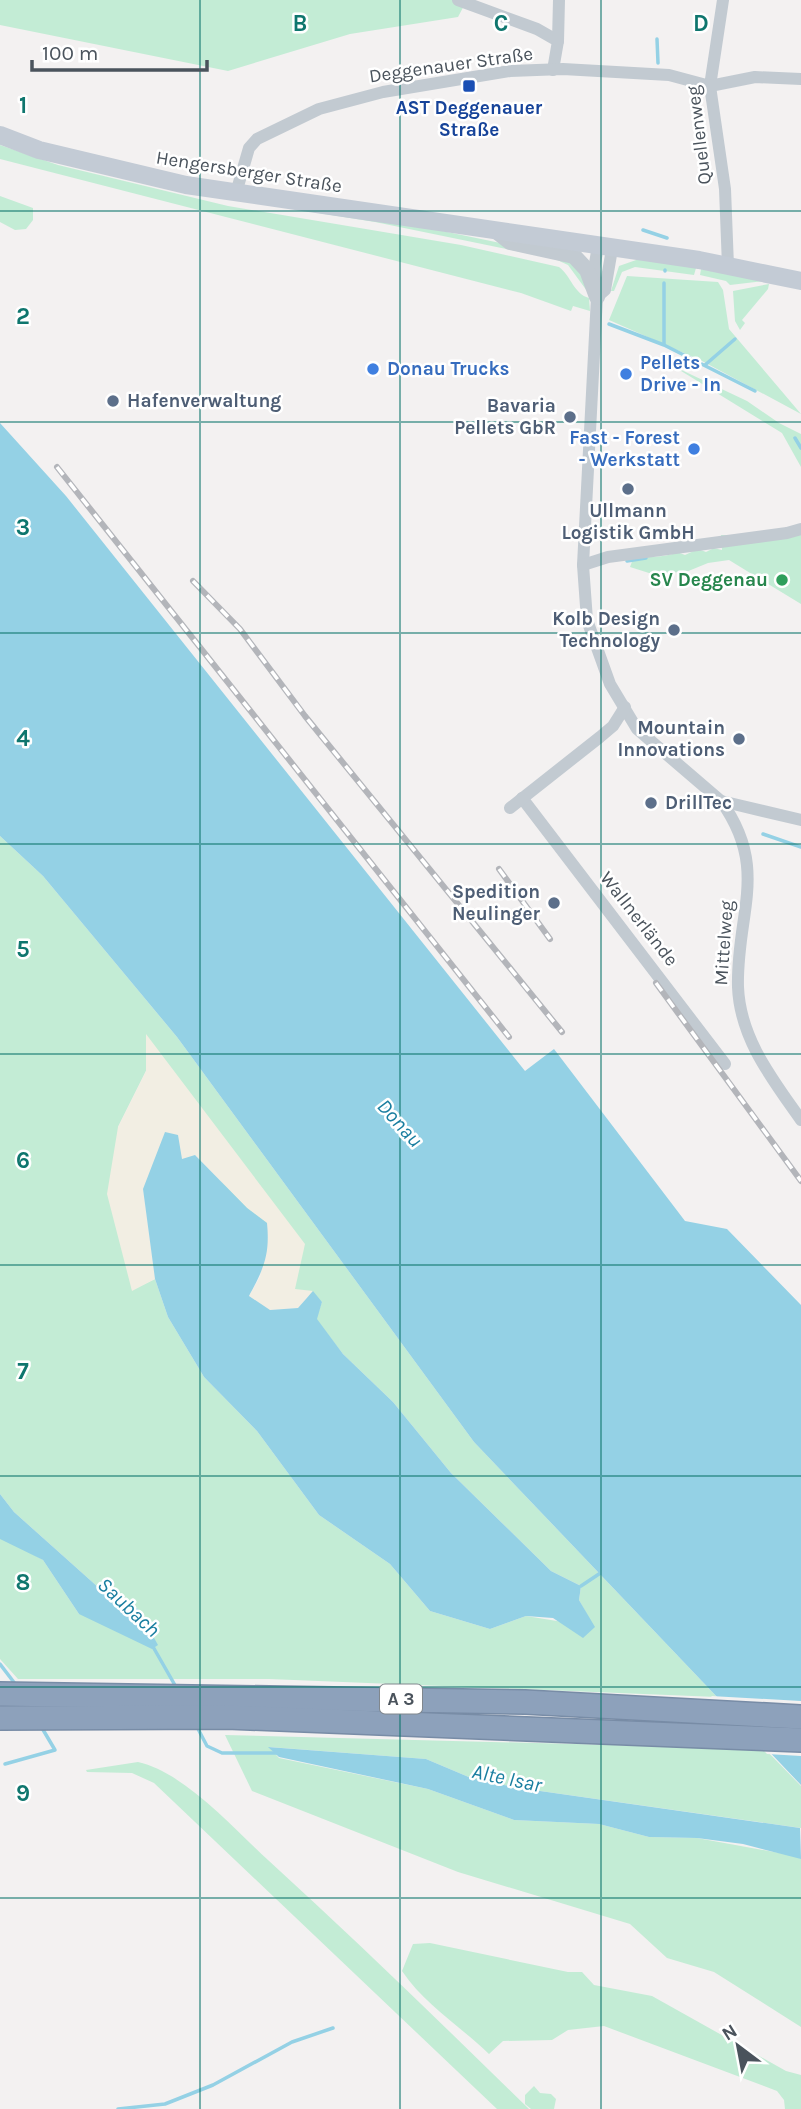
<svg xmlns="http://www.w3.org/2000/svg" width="801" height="2109" viewBox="0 0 801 2109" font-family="Karla,sans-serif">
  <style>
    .green { fill: #c3ecd5; fill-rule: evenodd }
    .sand { fill: #f2eee3 }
    .water { fill: #94d1e5 }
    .pier { fill: #f3f1f1 }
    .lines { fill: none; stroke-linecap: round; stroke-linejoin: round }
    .stream { stroke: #94d1e5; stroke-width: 3.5 }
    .motorway-casing { stroke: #788ca6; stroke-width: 26 }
    .minor { stroke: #c2cad1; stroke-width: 12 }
    .tertiary { stroke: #c2cad1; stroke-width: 16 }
    .secondary { stroke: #c3cbd5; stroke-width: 18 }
    .motorway { stroke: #8da1bb; stroke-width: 23 }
    .rail-casing { stroke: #b3b5ba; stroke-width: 6 }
    .rail { stroke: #fff; stroke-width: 3.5; stroke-dasharray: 10; stroke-linecap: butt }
    .grid { fill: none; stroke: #0f766e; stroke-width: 2; stroke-opacity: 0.55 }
    .transit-dot { fill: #1a4fb4; stroke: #fff; stroke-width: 2.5 }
    .shop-dot { fill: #3f7fe0; stroke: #fff; stroke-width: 2.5 }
    .service-dot { fill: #5c6f8a; stroke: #fff; stroke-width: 2.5 }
    .leisure-dot { fill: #2e9e5b; stroke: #fff; stroke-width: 2.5 }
    .labels { text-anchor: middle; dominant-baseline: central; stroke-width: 5; stroke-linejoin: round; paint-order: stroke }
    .shield { fill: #fff; stroke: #80878d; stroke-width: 2 }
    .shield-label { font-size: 18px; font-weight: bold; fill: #4a535c }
    .street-label { font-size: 19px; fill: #4a535c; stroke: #fff }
    .transit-label { font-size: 19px; font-weight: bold; fill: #164399; stroke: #fff }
    .shop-label { font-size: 19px; font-weight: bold; fill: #366cbe; stroke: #fff; text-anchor: start }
    .service-label { font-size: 19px; font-weight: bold; fill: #4e5e75; stroke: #fff; text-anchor: end }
    .leisure-label { font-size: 19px; font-weight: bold; fill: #27864d; stroke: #fff; text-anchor: end }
    .water-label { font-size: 21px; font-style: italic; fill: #197ea0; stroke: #fff }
    .grid-label { font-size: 23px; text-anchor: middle; font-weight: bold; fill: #0f766e; stroke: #fff; stroke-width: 5; stroke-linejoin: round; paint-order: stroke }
  </style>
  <rect width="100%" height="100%" fill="#f3f1f1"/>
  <!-- green -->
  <g class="green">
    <polygon points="0,0 467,0 458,17 350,34 228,71 0,25"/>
    <path d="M0,145L58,165L228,206L461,245L559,267C571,276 574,294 589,298L590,311L573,306L571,311L521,293L0,159Z"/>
    <polygon points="0,196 33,208 33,220 26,229 15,230 0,222"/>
    <polygon points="236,200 370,216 563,256 580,271 587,291 568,265 555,259 375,222"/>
    <polygon points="639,259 696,268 694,275 635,267 622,272 614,291 611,291 619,266"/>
    <polygon points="701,269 764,281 730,285 726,281 700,275"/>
    <polygon points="627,276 718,282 723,290 729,329 801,414 702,361 609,320"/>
    <polygon points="769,284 768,289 742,320 745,323 740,330 735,321 733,291"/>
    <polygon points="673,366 747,401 779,423 801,434 801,467 782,433"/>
    <path d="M801,530V604L729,560L708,563L686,572L649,573L630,567L633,559C647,555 663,559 677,552L685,555L698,549L706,552L714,548L722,550L721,535H787Z"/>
    <path d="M0,836L43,876L177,1037L474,1442L717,1697L269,1679H18L0,1659V1536L43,1560L79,1614L138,1609L99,1588L14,1512L0,1494ZM146,1071L295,1289L322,1302L316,1319L343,1354L393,1402L451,1473L551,1571L581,1586L579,1600L594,1627L526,1616L490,1629L430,1611L390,1564L319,1515L257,1431L204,1377L168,1317L155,1279L132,1290L118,1127Z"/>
    <polygon points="225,1735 765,1749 801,1786 801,1828 519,1788 471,1778 426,1759 269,1747 279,1758 428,1789 514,1820 599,1824 649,1837 697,1838 796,1856 801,1859 801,2027 714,1972 667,1958 630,1924 458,1872 252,1791"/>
    <path d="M138,1762C184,1772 234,1829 268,1860C357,1941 443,2025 529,2109H497L154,1783L132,1773L87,1772L86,1770Z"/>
    <path d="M430,1943L568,1972H582L594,1985L652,1996L786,2071L801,2075V2109H785L784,2100L777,2091L604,2026L568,2030L552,2040L503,2041L489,2054C460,2026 425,2005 402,1971L413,1944Z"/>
    <polygon points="534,2086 540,2093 551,2094 556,2099 554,2109 531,2109 525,2104 525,2095"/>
  </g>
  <!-- sand -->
  <polygon class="sand" points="146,1034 305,1244 295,1289 313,1291 298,1308 269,1310 249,1296 260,1277 267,1223 247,1208 195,1155 143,1189 155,1279 132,1291 107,1194 118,1127 146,1071"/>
  <!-- water -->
  <g class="water">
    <polygon points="0,423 66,496 525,1071 554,1049 685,1221 727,1229 801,1305 801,1785 474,1442 177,1037 43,876 0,836"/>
    <path d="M165,1132L178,1135L182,1159L195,1155L247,1208L267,1223C270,1255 264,1268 249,1296L270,1310L298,1308L313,1291L322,1302L317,1319L343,1354L393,1402L451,1473L551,1571L581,1586L579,1600L595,1627L583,1638L553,1618L526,1616L490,1629L430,1611L390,1564L319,1515L257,1431L204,1377L168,1317L155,1279L143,1189Z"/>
    <polygon points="0,1494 14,1512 99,1588 138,1609 158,1645 152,1649 79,1614 43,1560 0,1539"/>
    <polygon points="268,1747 426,1759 471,1778 519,1788 800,1828 801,1859 743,1844 697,1838 649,1837 599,1824 514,1820 428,1789 279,1757"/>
  </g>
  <!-- pier -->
  <polygon class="pier" points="711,1696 801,1701 801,1756 767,1754"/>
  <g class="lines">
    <!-- stream -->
    <g class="stream">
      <polyline points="657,39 658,63"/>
      <polyline points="643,230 667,238"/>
      <polyline points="665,271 665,270"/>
      <polyline points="609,324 664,345 755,391"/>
      <polyline points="664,344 664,283"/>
      <polyline points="705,365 735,339"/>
      <polyline points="795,438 801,448"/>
      <polyline points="627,561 646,558"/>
      <polyline points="763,834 801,847"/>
      <polyline points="581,1586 602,1572"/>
      <polyline points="152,1645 176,1687"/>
      <polyline points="0,1664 16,1685"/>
      <polyline points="196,1725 207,1746 222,1753 279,1753"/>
      <polyline points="5,1764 55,1750 42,1728"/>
      <polyline points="118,2109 165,2104 213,2085 292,2042 333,2028"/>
    </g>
    <!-- motorway casing -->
    <g class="motorway-casing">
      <g id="motorway">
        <polyline points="0,1694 525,1702 801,1717"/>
        <polyline points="0,1718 227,1717 801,1740"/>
      </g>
    </g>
    <!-- minor -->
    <g class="minor">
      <polyline points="458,0 537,29 558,41 553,70"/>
      <polyline points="723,0 710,86 725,189 728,266"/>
      <polyline points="558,41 559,0"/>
      <polyline points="236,193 249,148 257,139 319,109 383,92 510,71 563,69 669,75 710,86 755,77 801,79"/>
      <polyline points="598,246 594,269 597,297 583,565 587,620 610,684 637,729 721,801 801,820"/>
      <polyline points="597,297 605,290 612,249"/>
      <polyline points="583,565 608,557 787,533 801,529"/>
      <polyline points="522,798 725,1064"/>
      <path d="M721,801C770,869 736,914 738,987C740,1039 773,1080 801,1120"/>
      <polyline points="510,808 600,737 613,726 625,707"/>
    </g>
    <!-- tertiary -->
    <polyline class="tertiary" points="496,231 510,242 574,256 587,270 597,297"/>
    <!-- secondary -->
    <polyline class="secondary" points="0,135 39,150 186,185 699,260 801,281"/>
    <!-- motorway -->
    <use href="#motorway" class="motorway"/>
    <!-- rail casing -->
    <g class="rail-casing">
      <g id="rail">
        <polyline points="57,467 509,1037"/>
        <polyline points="193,581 240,629 305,716 562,1032"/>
        <polyline points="499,869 550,939"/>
        <polyline points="656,983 801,1181"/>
      </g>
    </g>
    <!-- rail -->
    <use href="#rail" class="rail"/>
  </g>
  <!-- grid -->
  <path class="grid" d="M200,0V2109M400,0V2109M601,0V2109M0,211H801M0,422H801M0,633H801M0,844H801M0,1054H801M0,1265H801M0,1476H801M0,1687H801M0,1898H801"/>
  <!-- markers -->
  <rect class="transit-dot" x="462" y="79" width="14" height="14" rx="3.5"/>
  <g class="shop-dot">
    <circle cx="373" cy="369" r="7"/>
    <circle cx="626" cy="374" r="7"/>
    <circle cx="694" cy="449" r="7"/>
  </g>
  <g class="service-dot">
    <circle cx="113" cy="401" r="7"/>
    <circle cx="570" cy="417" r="7"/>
    <circle cx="628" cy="489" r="7"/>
    <circle cx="674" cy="630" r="7"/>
    <circle cx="739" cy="739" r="7"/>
    <circle cx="651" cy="803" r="7"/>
    <circle cx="554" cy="903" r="7"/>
  </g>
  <circle class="leisure-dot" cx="782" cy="580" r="7"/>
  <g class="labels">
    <!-- shield labels -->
    <rect class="shield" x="380" y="1684.5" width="42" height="29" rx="5"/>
    <g class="shield-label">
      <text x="401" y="1699">A 3</text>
    </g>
    <!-- street labels -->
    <g class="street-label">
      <text transform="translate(451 65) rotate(-8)">Deggenauer Straße</text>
      <text transform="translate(699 135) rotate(-97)">Quellenweg</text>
      <text transform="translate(249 172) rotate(9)">Hengersberger Straße</text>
      <text transform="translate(639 919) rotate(52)">Wallnerlände</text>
      <text transform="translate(724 943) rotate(-86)">Mittelweg</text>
    </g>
    <!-- transit labels -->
    <g class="transit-label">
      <text x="469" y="108">AST Deggenauer<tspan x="469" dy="22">Straße</tspan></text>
    </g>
    <!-- shop labels -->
    <g class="shop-label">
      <text x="640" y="363">Pellets<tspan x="640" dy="22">Drive - In</tspan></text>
      <text x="387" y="369">Donau Trucks</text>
      <text x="680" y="438" text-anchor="end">Fast - Forest<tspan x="680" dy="22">- Werkstatt</tspan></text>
    </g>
    <!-- service labels -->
    <g class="service-label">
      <text x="127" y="401" text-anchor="start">Hafenverwaltung</text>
      <text x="556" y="406">Bavaria<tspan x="556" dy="22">Pellets GbR</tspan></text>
      <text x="628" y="511" text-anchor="middle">Ullmann<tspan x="628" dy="22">Logistik GmbH</tspan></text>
      <text x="660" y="619">Kolb Design<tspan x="660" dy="22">Technology</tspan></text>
      <text x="725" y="728">Mountain<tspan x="725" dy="22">Innovations</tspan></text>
      <text x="665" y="803" text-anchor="start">DrillTec</text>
      <text x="540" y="892">Spedition<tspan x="540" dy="22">Neulinger</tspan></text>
    </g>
    <!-- leisure labels -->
    <g class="leisure-label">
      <text x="768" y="580">SV Deggenau</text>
    </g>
    <!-- water labels -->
    <g class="water-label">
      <text transform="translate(400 1123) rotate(48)">Donau</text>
      <text transform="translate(129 1607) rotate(43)">Saubach</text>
      <text transform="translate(507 1778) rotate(12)">Alte Isar</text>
    </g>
  </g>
  <g class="grid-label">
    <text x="300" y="31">B</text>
    <text x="501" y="31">C</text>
    <text x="701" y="31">D</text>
    <text x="23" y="113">1</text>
    <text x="23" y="324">2</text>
    <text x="23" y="535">3</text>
    <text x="23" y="746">4</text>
    <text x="23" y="957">5</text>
    <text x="23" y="1168">6</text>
    <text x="23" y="1379">7</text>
    <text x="23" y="1590">8</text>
    <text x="23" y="1801">9</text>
  </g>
  <!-- north arrow -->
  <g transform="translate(738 2046) rotate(328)" stroke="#ffffff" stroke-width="5" paint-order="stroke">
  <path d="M0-5L12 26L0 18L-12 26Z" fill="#4a535c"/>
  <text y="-10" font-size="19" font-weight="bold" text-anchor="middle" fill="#4a535c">N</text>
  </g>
  <!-- scale -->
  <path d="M32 60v10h175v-10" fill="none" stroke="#4a535c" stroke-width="3.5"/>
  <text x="42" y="60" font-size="21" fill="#4a535c" stroke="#ffffff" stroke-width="5" paint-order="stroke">100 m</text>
</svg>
